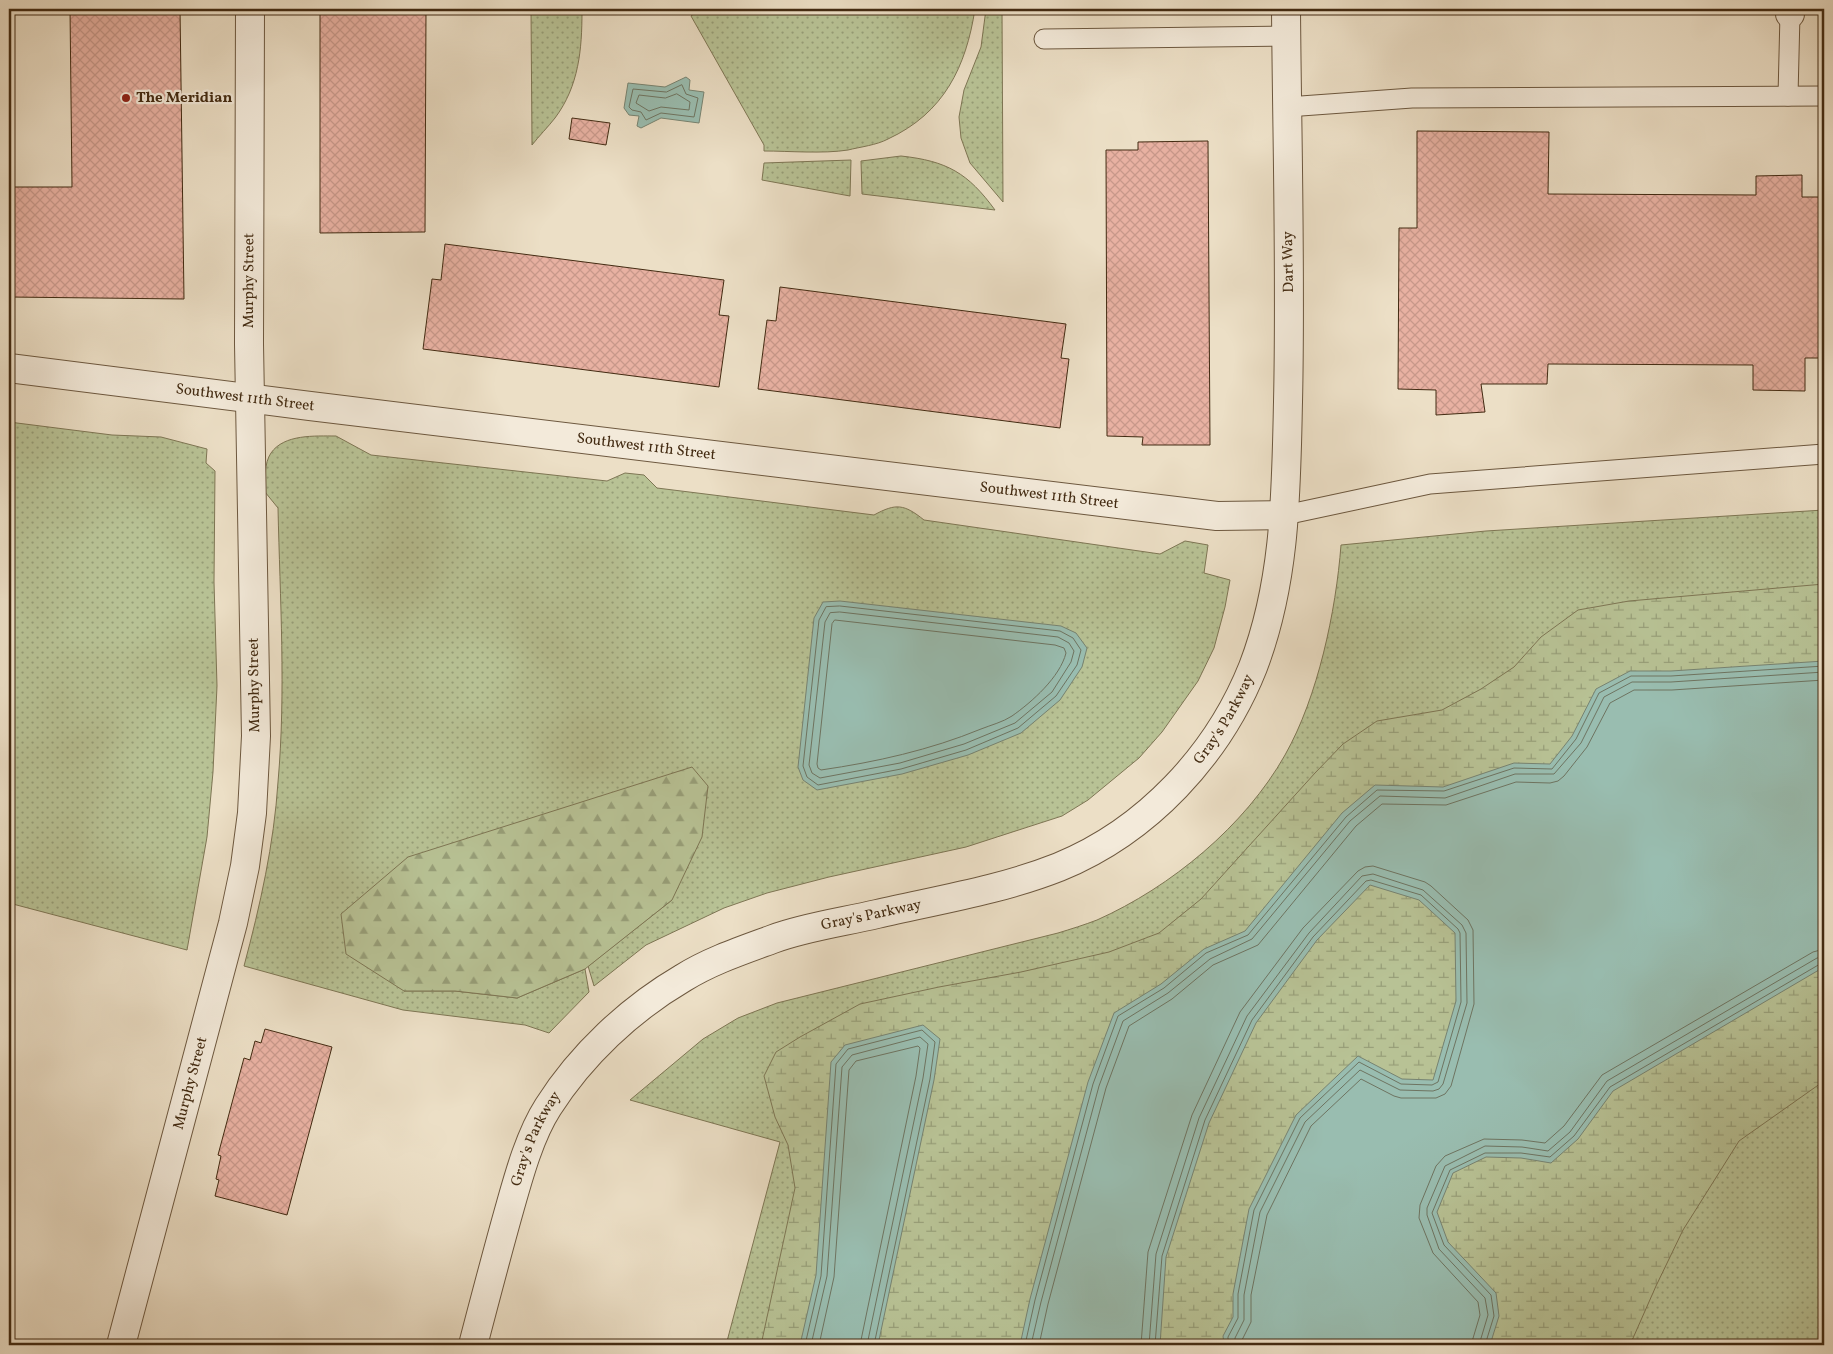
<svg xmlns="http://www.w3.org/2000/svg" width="1833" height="1354" viewBox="0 0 1833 1354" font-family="Vollkorn,serif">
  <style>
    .grass { fill: url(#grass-dots); stroke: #7e7654 }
    .forest { fill: url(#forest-firs); stroke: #7e7654 }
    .wetland { fill: url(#wetland-marsh); stroke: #7e7654 }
    .water { fill: #99bdb0; stroke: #778371 }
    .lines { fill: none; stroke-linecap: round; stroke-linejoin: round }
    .shore { stroke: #6e7461; stroke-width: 1 }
    .building { fill: url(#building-cross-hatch); stroke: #432b12 }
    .lane-casing { stroke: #6d583f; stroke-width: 21 }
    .street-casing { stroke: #6d583f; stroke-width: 30 }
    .lane { stroke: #f3eada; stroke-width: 19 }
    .street { stroke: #f3eada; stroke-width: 28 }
    .poi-dot { fill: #8f2418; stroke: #f3eada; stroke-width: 2 }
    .labels { text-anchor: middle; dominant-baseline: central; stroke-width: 4.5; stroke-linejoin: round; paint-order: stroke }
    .poi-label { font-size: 15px; font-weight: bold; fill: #432b12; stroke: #f3eada; text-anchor: start }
    .street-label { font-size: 15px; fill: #432b12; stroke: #f3eada }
  </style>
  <defs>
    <pattern id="grass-dots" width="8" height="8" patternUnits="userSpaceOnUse" patternTransform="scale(1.25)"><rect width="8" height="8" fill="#b8c295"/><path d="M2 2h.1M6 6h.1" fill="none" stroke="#979e78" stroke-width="1.8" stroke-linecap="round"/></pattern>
    <pattern id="forest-firs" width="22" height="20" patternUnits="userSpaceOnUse" patternTransform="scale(1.25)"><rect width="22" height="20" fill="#b8c295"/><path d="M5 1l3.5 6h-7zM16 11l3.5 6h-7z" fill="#979e78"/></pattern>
    <pattern id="wetland-marsh" width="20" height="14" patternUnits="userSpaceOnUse" patternTransform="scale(1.25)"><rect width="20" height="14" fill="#b8c295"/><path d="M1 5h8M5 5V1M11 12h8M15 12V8" fill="none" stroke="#979e78"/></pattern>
    <pattern id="building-cross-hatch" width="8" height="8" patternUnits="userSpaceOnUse" patternTransform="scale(1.25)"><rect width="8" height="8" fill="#e8b1a2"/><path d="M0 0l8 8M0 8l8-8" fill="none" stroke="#c8988a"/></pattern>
  </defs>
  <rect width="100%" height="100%" fill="#ecdfc6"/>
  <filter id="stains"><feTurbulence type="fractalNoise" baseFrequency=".004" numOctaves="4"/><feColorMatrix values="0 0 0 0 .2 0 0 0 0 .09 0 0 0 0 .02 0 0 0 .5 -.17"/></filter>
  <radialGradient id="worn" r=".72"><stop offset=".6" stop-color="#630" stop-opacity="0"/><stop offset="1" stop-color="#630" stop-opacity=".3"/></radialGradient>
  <!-- grass -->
  <g class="grass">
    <path d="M531,9H581L582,11C582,49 579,86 555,118C548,127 539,136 532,145Z"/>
    <path d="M700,9H975C966,67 944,113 888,139C877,145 860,147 848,150C823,154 789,151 764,151V145L691,16Z"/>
    <polygon points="986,9 1002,9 1003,202 970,163 961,138 959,117 964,90 981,47"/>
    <path d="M901,156C947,161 968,173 995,210L862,194L861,161Z"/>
    <polygon points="851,160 850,196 762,180 764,163"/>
    <polygon points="9,422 112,435 161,437 207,449 206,463 215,471 214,582 217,686 213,772 207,837 187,950 9,903"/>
    <path d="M336,436L371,455L607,481L625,473L644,475L657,488L874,515C896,503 904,504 924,520L1160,554L1185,541L1208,545L1204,573L1230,580L1225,607L1214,648L1198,681L1162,732L1139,758L1088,800L1062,816L966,847L829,877L767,893L724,908L646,945L594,986L588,966L672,900L404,991H455L517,998L585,969L589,992L549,1033L525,1025L403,1010L244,966C260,906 274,844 278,782C286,692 280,599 278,508L265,492C265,480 264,463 271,453C284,434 315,436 336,436Z"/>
    <path d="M1824,510V1345H726L780,1142L630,1100L703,1039L738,1018L777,1003L1058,933C1071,929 1084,925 1097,920C1171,887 1245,826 1285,755C1318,697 1336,611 1341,545L1486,531Z"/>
  </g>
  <!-- forest -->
  <polygon class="forest" points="692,767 708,786 702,837 672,900 585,969 517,998 455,991 404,991 346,954 341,914 408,857"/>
  <!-- wetland -->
  <polygon class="wetland" points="1824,584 1824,1081 1739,1141 1683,1230 1656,1286 1630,1345 761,1345 795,1188 788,1145 775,1117 764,1076 776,1052 800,1037 860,1004 939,987 1021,972 1109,952 1159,933 1201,899 1315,773 1343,744 1377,721 1442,710 1481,689 1514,667 1541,637 1578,610 1629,601"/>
  <!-- water -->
  <g class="water">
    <polygon points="686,77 690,80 689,90 704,92 699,123 661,118 641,128 637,126 639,116 629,115 624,108 628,83 665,87"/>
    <polygon points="840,601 1061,626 1076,633 1087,648 1082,667 1060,700 1021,733 968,755 902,774 817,790 803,780 798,767 814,618 823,602"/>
    <polygon points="1824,661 1824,967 1613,1091 1578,1139 1551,1163 1521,1158 1486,1157 1453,1173 1437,1212 1448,1242 1496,1293 1499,1316 1490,1345 1224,1345 1223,1336 1233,1317 1233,1294 1249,1209 1296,1115 1358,1056 1402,1079 1433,1080 1456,1001 1455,933 1419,900 1370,885 1317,940 1256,1023 1209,1123 1166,1257 1160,1345 1020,1345 1030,1299 1088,1082 1114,1013 1161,984 1204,949 1245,931 1342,813 1375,785 1443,787 1514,763 1550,764 1572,736 1596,689 1630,671 1671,671"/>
    <polygon points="923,1025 940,1039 934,1080 878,1345 800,1345 816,1275 831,1062 845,1045"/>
  </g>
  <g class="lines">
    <!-- shore -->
    <g class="shore">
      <polygon points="682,85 686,94 698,98 694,117 661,113 646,120 641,112 632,110 629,107 633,89 666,92"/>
      <polygon points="677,94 690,102 689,110 661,107 649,111 636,103 639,95 665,98"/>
      <polygon points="840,606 1060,631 1073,638 1081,650 1077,665 1056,696 1018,728 966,750 901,769 818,785 807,777 803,766 819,620 826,607"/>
      <polygon points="840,612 1058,637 1069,643 1074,651 1071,662 1052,692 1015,723 964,744 900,763 820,778 812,773 809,765 825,622 830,613"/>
      <path d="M835,620L1055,645L1064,648L1066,653C1060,677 1032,702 1012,716C1003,722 991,725 981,729C930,750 876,762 821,770L818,768L817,764L832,624Z"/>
      <polyline points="805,1345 821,1276 836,1064 848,1049 922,1030 935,1042 930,1079 874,1345"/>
      <polyline points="811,1345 827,1276 842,1067 852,1055 920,1037 928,1044 923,1078 867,1345"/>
      <polyline points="819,1345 834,1277 849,1070 856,1061 918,1046 920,1048 916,1076 860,1345"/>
      <polyline points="1025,1345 1035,1300 1093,1084 1118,1016 1164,988 1206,953 1248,935 1346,817 1377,790 1444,791 1514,768 1552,769 1576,739 1599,693 1631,676 1671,676 1824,666"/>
      <polyline points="1031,1345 1041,1302 1099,1086 1123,1021 1168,993 1210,959 1252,939 1350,821 1380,796 1445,798 1515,774 1554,774 1581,743 1604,697 1632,682 1671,682 1824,672"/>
      <polyline points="1039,1345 1048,1304 1106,1088 1129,1026 1172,999 1213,965 1258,945 1356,826 1382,804 1446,805 1516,782 1550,783 1558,781 1564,776 1587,747 1610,703 1634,690 1672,690 1824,680"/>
      <polyline points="1141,1345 1148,1252 1192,1115 1240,1012 1303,928 1358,871 1365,867 1373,866 1425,882 1431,886 1468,920 1473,930 1474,1004 1451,1086 1445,1094 1436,1098 1401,1098 1394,1096 1361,1079 1311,1126 1267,1215 1251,1295 1251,1322 1242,1340 1242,1345"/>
      <polyline points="1149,1345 1156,1254 1199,1118 1247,1016 1309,933 1362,876 1373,874 1423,890 1462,925 1466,933 1467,1003 1443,1084 1439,1089 1433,1091 1400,1090 1360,1070 1305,1122 1260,1212 1244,1295 1244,1320 1235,1338 1235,1345"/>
      <polyline points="1155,1345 1162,1256 1205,1120 1252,1020 1313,937 1366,881 1371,880 1421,895 1458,929 1460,933 1461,1002 1438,1082 1432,1085 1401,1084 1359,1062 1300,1118 1254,1210 1238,1294 1238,1318 1228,1337 1228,1345"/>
      <polyline points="1471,1345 1480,1315 1478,1302 1433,1253 1419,1218 1420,1205 1436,1166 1445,1156 1484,1139 1522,1140 1545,1143 1564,1126 1602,1075 1813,952 1824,949"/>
      <polyline points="1479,1345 1488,1315 1485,1298 1439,1249 1427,1215 1427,1208 1445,1166 1485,1146 1522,1147 1548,1151 1570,1132 1607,1081 1817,958 1824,957"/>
      <polyline points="1485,1345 1494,1316 1491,1295 1444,1245 1432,1213 1450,1170 1485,1153 1521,1153 1550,1157 1574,1136 1610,1087 1820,964 1824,963"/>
    </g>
  </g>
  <!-- building -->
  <g class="building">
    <polygon points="70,9 180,9 184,299 9,297 9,187 72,187"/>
    <polygon points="320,9 426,9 425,232 320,233"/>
    <polygon points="572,118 610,123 606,145 569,139"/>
    <polygon points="1417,131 1549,132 1548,194 1756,195 1756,176 1802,175 1802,197 1824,197 1824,358 1805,358 1805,391 1753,390 1753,365 1548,364 1547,384 1481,384 1485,412 1436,415 1436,390 1398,389 1399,228 1417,228"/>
    <polygon points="1208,141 1210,445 1142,445 1143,437 1107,436 1106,150 1138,150 1138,142"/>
    <polygon points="445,244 724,280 719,315 729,316 719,387 423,349 432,279 441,280"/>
    <polygon points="780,287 1066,324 1061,358 1069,359 1060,428 758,389 767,320 776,321"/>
    <polygon points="265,1029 332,1047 287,1215 215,1196 219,1180 216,1179 221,1156 218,1155 244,1058 250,1060 255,1041 261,1043"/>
  </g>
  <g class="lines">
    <!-- lane casing -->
    <g class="lane-casing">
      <g id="lane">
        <polyline points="1044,39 1286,36"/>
        <polyline points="1788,96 1790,14"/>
        <polyline points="1287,107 1412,98 1824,96"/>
        <polyline points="1285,515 1430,484 1824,454"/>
      </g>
    </g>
    <!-- street casing -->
    <g class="street-casing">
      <g id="street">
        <polyline points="1790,14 1790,9"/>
        <path id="s1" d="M9,368L310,406L1217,516L1285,515"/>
        <path id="s2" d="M121,1345L233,923L245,866L252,813L256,736L249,344L250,9"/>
        <path id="s3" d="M473,1345C485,1299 497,1253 510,1207C519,1175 530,1135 548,1107C581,1055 630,1009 683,978C710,961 743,950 773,939C805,927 843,922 877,914C938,900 1001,890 1059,867C1147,831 1218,755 1253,667C1286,581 1286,492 1288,402C1291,271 1287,140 1286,9"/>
      </g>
    </g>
    <!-- lane -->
    <use href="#lane" class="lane"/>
    <!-- street -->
    <use href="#street" class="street"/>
  </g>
  <!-- markers -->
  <circle class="poi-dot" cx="126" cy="98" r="5"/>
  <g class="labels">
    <!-- poi labels -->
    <g class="poi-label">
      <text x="136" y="98">The Meridian</text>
    </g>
    <!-- street labels -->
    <g class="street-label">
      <text transform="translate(1289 262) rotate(-91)">Dart Way</text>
      <text stroke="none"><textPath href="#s2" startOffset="1081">Murphy Street</textPath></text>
      <text stroke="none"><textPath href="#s1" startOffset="238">Southwest 11th Street</textPath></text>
      <text stroke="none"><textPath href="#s1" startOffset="642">Southwest 11th Street</textPath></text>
      <text stroke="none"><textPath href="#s1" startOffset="1048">Southwest 11th Street</textPath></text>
      <text transform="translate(255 685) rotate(-91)">Murphy Street</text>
      <text stroke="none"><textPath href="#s3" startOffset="1058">Gray's Parkway</textPath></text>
      <text stroke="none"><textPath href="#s3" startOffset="638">Gray's Parkway</textPath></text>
      <text stroke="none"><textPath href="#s2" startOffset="271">Murphy Street</textPath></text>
      <text stroke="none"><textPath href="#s3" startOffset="216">Gray's Parkway</textPath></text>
    </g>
  </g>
  <!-- margin -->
  <rect width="1833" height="1354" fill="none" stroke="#ecdfc6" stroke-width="30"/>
  <rect x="10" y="10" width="1813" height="1334" fill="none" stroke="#432b12" stroke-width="2.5"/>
  <rect x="15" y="15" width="1803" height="1324" fill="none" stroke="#432b12"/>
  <rect width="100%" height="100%" filter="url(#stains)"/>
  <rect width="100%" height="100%" fill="url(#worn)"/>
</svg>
